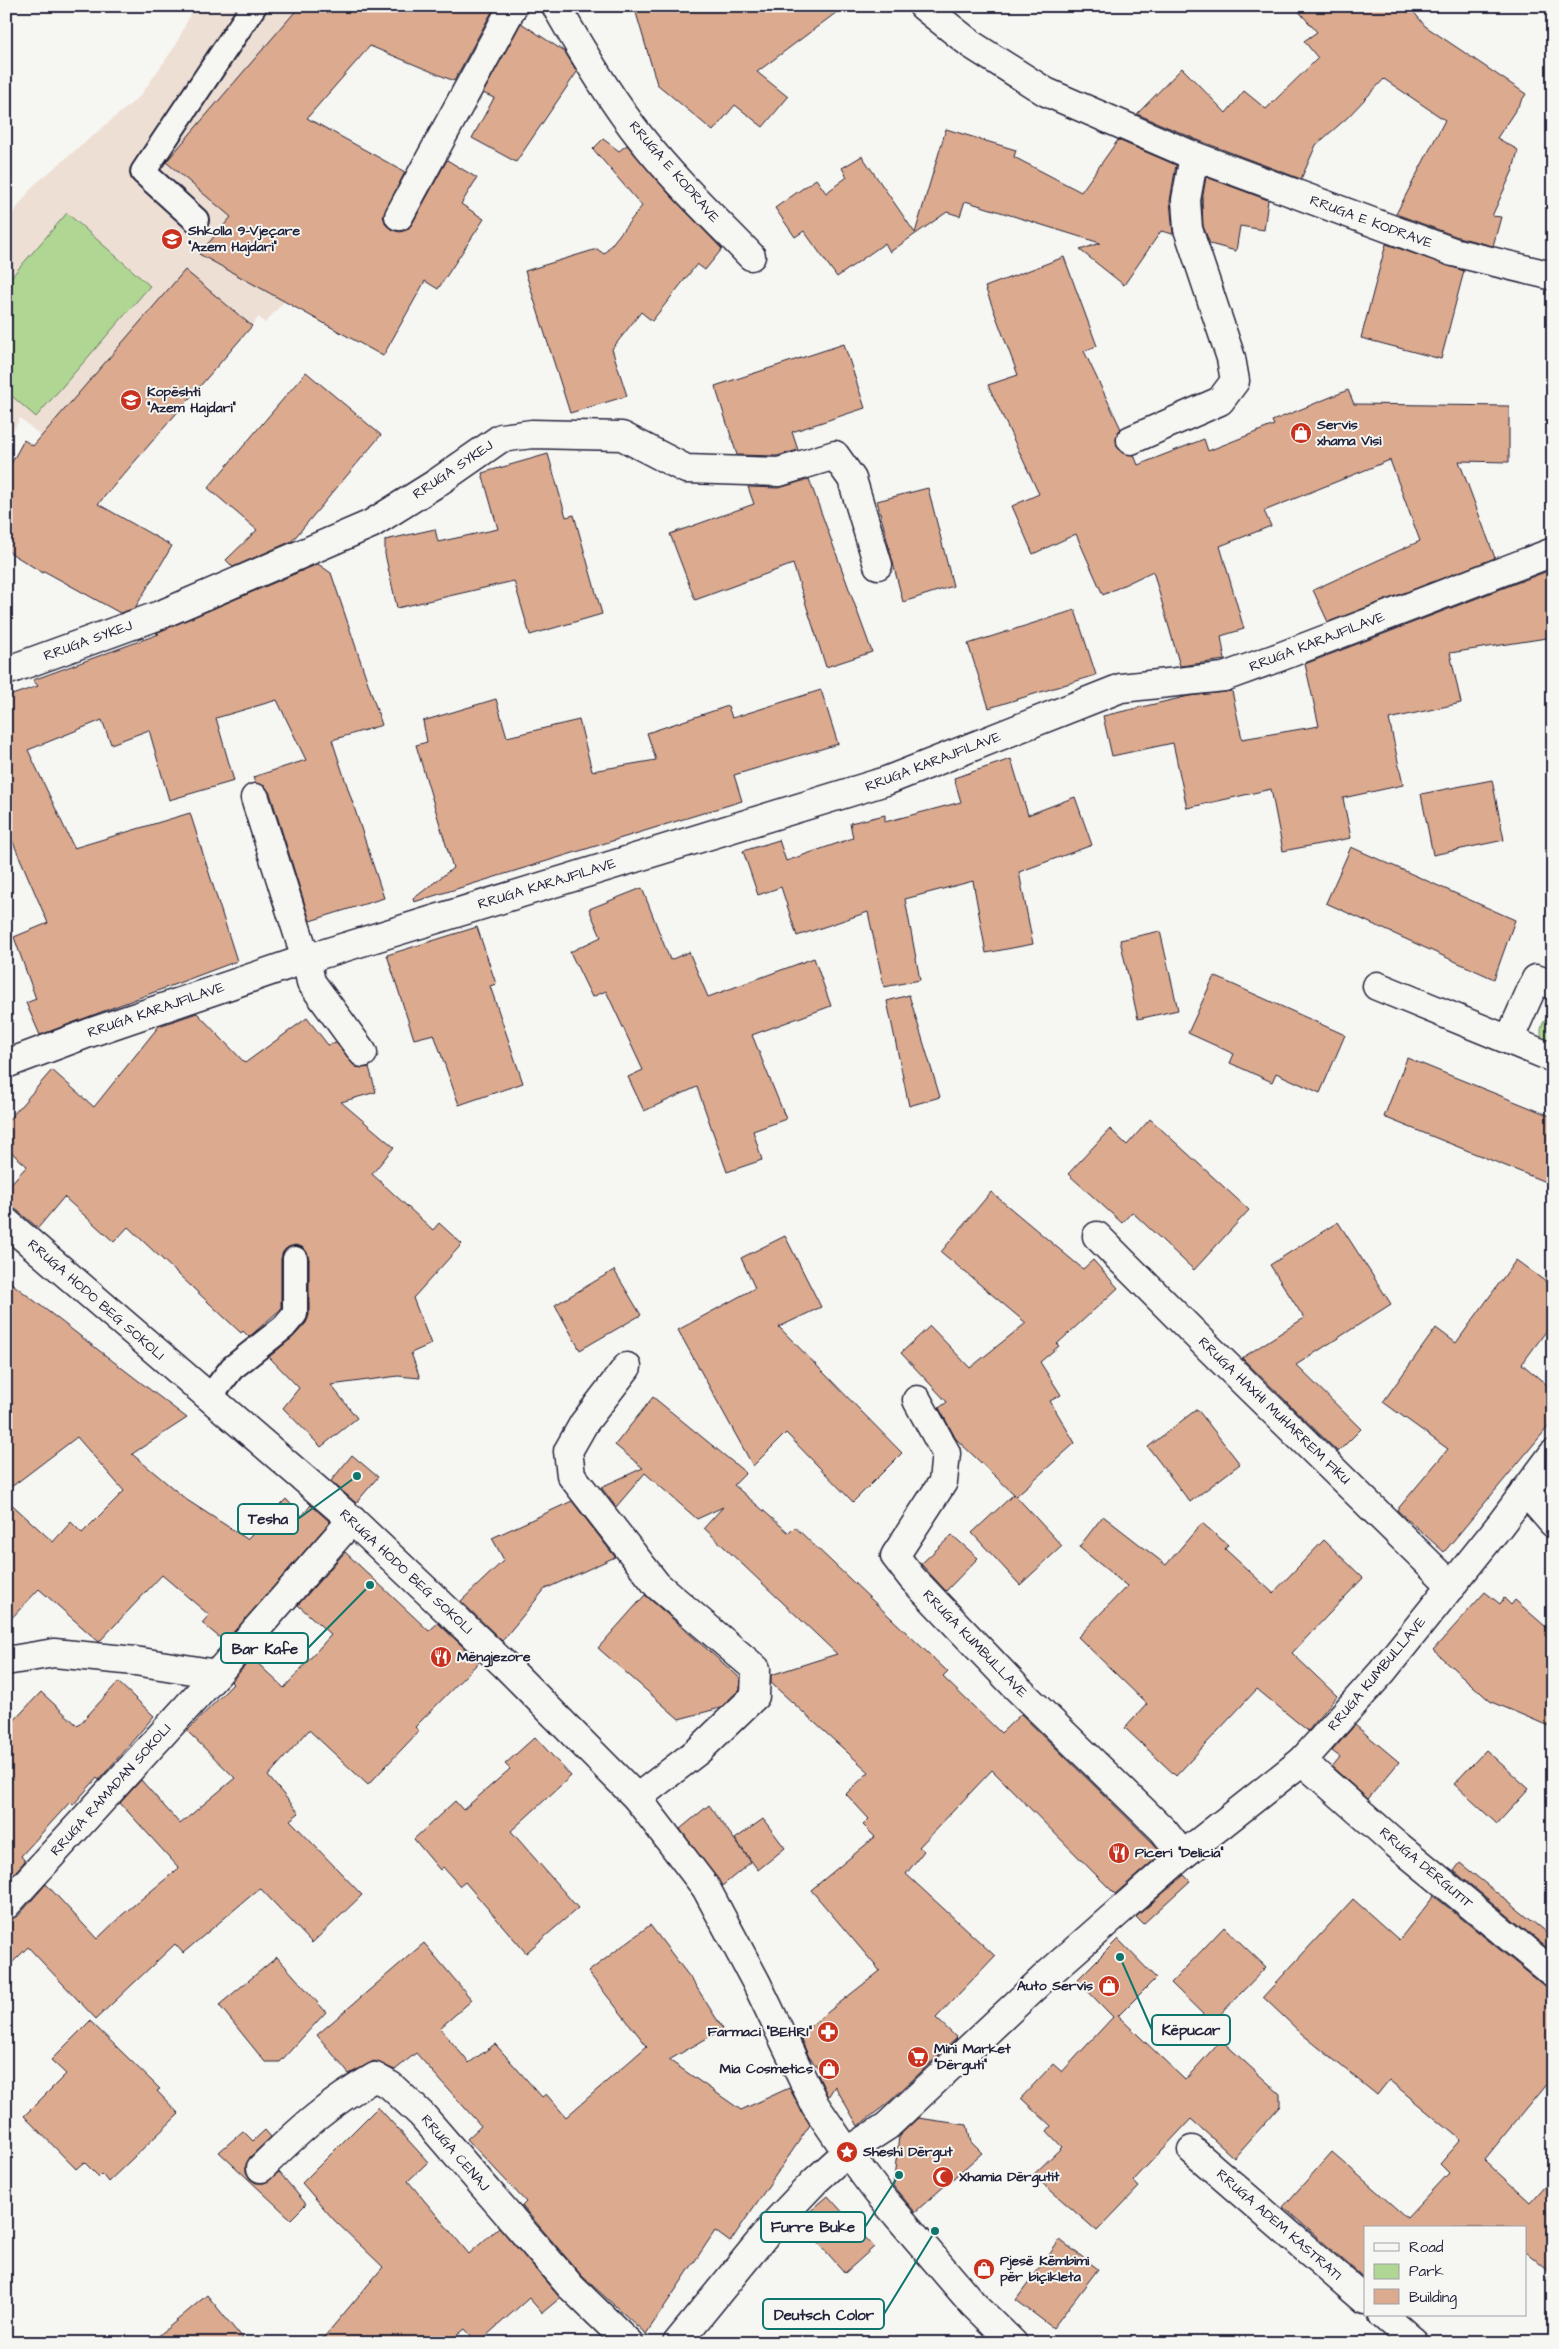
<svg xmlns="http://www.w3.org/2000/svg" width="1559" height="2349" viewBox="0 0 1559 2349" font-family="'Architects Daughter',sans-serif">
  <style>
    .built { fill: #eedfd4 }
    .green { fill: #afd692; stroke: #687c66 }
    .building { fill: #dcaa8e; stroke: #22223b }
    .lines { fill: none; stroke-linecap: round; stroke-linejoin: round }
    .service-casing { stroke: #22223b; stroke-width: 28 }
    .minor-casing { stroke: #22223b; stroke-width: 31 }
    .service { stroke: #f6f6f2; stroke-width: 24 }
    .minor { stroke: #f6f6f2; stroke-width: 28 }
    .labels { text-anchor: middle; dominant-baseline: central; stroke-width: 4; stroke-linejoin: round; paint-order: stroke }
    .street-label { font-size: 14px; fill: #22223b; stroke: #f6f6f2 }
    .poi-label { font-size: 14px; font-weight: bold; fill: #22223b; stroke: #f6f6f2; text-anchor: start }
    .leader { fill: none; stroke: #0f766e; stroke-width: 2 }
    .callout-dot { fill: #0f766e; stroke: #f6f6f2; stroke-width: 2 }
    .callout { fill: #f6f6f2; stroke: #0f766e; stroke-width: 2 }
    .callout-label { font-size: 15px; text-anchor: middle; font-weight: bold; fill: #22223b }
  </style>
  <rect width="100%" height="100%" fill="#f6f6f2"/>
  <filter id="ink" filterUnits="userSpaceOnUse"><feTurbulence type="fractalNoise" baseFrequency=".02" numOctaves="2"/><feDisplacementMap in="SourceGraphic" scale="10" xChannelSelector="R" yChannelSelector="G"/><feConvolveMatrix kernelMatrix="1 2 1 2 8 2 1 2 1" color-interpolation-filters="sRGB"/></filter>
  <g filter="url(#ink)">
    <!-- built -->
    <polygon class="built" points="194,6 317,6 367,49 249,186 303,280 265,323 259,317 123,475 87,443 49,443 20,418 7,443 6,223 33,186 140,96 176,45"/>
    <!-- green -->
    <g class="green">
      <polygon points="67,213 150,286 36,417 6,391 6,283"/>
      <path d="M1553,1014V1049L1544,1044C1538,1031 1541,1020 1553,1014Z"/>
    </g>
    <!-- building -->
    <g class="building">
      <polygon points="300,6 495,6 454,81 370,46 307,118 405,172 383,216 386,225 392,230 400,232 407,230 412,224 447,160 477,178 461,204 484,219 438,289 425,281 383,356 199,254 231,217 166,162"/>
      <polygon points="634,6 845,6 757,72 788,97 763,127 735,105 713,131 657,84"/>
      <polygon points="1294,6 1409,6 1425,26 1526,94 1497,138 1518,150 1513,170 1492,216 1501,217 1493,246 1458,237 1396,214 1445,120 1384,79 1347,118 1316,145 1301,179 1200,141 1137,114 1182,68 1226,113 1244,91 1266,109 1318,58 1304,41 1317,32"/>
      <polygon points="521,23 565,52 577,72 516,162 472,138 494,98 483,93"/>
      <polygon points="946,129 1016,150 1014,157 1081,192 1118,140 1176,165 1170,201 1173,234 1161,231 1124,285 1080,250 1100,243 965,201 960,216 947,212 890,252 885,243 837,277 804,231 795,237 775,208 816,179 826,193 847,177 842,168 862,156 915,233"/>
      <polygon points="603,139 619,151 627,145 669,194 722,249 705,270 697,264 652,321 641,312 612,349 627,396 570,413 525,271 597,249 604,254 642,206 593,149"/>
      <polygon points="1206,177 1268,200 1264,230 1240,226 1236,251 1210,244 1203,226 1202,201"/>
      <polygon points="1386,244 1464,271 1441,359 1361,338"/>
      <polygon points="1064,257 1097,346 1084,351 1121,429 1116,438 1117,446 1122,453 1134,455 1138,465 1204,439 1208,451 1274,425 1272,421 1348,390 1354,404 1509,406 1509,462 1459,461 1495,558 1328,622 1313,590 1420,541 1390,460 1264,511 1271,526 1220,546 1244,629 1221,636 1225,660 1180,666 1153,571 1103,595 1076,534 1033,554 1012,506 1039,494 988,385 1018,375 985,287"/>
      <polygon points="185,270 252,326 98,504 172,546 135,608 120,613 44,571 43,573 6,550 6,473 24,440 33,446"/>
      <polygon points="844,344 865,408 792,432 798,450 777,456 737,455 715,386"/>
      <polygon points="306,372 381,435 292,541 233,567 226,560 257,530 208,488"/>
      <polygon points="548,454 566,517 574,515 602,614 530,635 514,581 397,608 385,554 385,540 435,529 438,542 498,529 482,473"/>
      <polygon points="809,479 872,652 826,667 793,564 695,600 670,534 754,504 748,487 779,488"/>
      <polygon points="928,488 953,586 903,602 877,501"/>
      <polygon points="318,564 331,573 382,725 332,740 384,898 310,921 270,793 265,786 255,783 253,777 306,760 277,700 216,718 234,781 169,800 149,730 111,744 102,720 28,750 74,848 190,813 237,961 40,1035 26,1003 36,999 14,937 48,923 6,826 6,697 38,686 33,680 159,634 156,633"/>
      <polygon points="1553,569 1553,637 1450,653 1461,703 1389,719 1403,785 1343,798 1351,838 1283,851 1271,789 1187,808 1173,743 1112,756 1103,716 1189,696 1232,691 1242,739 1319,726 1305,664"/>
      <polygon points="1075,610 1096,675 989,708 968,644"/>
      <polygon points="821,690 838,744 734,775 742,801 414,902 413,899 453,868 416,745 427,742 423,721 496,699 507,737 579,720 592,771 656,760 647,733 728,706 732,718"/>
      <polygon points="1011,759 1028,815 1075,797 1092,845 1019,872 1033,944 986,953 973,881 905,899 920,980 884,987 868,912 797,936 781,887 758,895 743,851 779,840 786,861 853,838 850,823 885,815 885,822 961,802 954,778"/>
      <polygon points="1492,780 1504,840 1433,855 1421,794"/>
      <polygon points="1351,847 1515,920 1494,979 1326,903"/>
      <polygon points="642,888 670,960 689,952 708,997 814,958 831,1006 752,1035 786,1119 753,1131 762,1160 727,1172 697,1087 644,1111 628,1077 643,1070 606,991 592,997 570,952 601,937 589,909"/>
      <polygon points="477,927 496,984 490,986 523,1083 459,1105 434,1034 414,1039 387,955"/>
      <polygon points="1160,931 1178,1010 1138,1019 1120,940"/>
      <polygon points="1214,976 1345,1035 1320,1093 1276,1073 1272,1082 1230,1063 1234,1054 1188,1033"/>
      <polygon points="909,995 940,1097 909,1106 887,1001"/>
      <polygon points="197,1013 245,1063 307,1018 328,1045 336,1043 356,1067 369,1067 376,1092 341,1102 394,1147 372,1174 433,1230 439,1223 462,1244 413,1298 431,1344 411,1353 420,1378 398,1376 331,1385 357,1418 321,1447 283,1408 299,1388 269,1357 294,1336 306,1323 309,1315 309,1259 307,1253 302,1247 295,1245 283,1252 281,1259 281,1309 249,1337 243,1331 241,1333 128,1227 114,1242 64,1197 38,1228 6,1201 6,1189 27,1166 6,1148 6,1123 52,1070 94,1107 159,1026"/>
      <polygon points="1407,1058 1553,1117 1553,1185 1384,1117"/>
      <polygon points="1150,1119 1249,1210 1194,1270 1132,1212 1122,1223 1068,1174 1110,1129 1127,1145"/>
      <polygon points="991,1192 1083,1269 1093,1260 1118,1288 1057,1344 1059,1346 1040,1362 1061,1395 1050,1401 1075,1443 1016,1496 956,1439 939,1408 947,1402 901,1353 930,1326 970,1368 1026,1323 941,1252"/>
      <polygon points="1338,1222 1391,1304 1296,1365 1361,1429 1338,1452 1242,1358 1304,1318 1270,1265"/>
      <polygon points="785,1236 821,1307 779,1327 902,1453 853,1502 786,1433 753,1466 678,1330 755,1288 741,1258"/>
      <polygon points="1516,1260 1553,1287 1553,1322 1522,1364 1553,1390 1553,1421 1444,1552 1397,1510 1448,1449 1383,1402 1436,1328 1456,1343"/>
      <polygon points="614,1270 641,1315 580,1350 555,1305"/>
      <polygon points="6,1279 187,1418 132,1454 187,1500 247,1539 286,1499 302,1516 311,1505 330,1522 225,1642 202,1623 209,1615 162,1575 99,1642 39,1589 6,1624 6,1499 53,1542 71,1522 82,1533 124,1491 77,1437 6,1491"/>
      <polygon points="653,1397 746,1473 734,1485 789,1533 795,1527 948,1672 943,1677 1001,1733 1021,1714 1151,1841 1162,1853 1115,1894 992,1770 919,1847 924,1851 906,1874 995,1956 936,2018 957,2038 888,2103 858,2126 835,2086 828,2097 818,2075 822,2073 809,2057 799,2035 880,1971 811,1890 875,1837 863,1825 869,1819 846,1794 869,1772 771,1683 771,1675 837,1654 704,1528 723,1507 697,1519 645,1473 616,1507 601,1487 643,1468 615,1445"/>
      <polygon points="1197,1409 1240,1464 1190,1502 1148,1447"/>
      <polygon points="352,1455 378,1477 356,1503 331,1481"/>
      <polygon points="1014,1494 1062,1546 1020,1585 972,1533"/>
      <polygon points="572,1501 615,1557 545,1589 502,1641 461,1601 504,1560 492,1538"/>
      <polygon points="1103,1516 1166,1565 1202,1523 1228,1545 1225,1549 1273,1593 1324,1540 1363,1578 1292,1653 1337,1696 1308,1731 1257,1689 1176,1776 1125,1728 1147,1704 1078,1637 1127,1586 1079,1547"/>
      <polygon points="952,1535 978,1558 946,1591 921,1564"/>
      <polygon points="345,1552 429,1631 438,1623 479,1662 415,1727 419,1731 368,1785 309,1730 268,1776 299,1813 290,1820 362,1895 312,1943 260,1888 183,1953 175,1944 96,2019 28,1947 6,1969 6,1920 18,1916 46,1884 97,1939 122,1915 179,1868 120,1803 141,1780 180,1824 235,1778 187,1731 233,1684 231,1682 252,1658 284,1688 331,1635 298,1605"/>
      <polygon points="1485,1592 1500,1604 1504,1598 1511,1605 1515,1600 1553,1633 1553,1728 1490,1701 1433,1650"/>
      <polygon points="645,1595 740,1678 740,1689 720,1708 679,1719 598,1648"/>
      <polygon points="118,1682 154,1716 99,1780 97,1778 73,1805 70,1802 21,1856 25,1861 6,1882 6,1729 41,1692 78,1726"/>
      <polygon points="1355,1725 1399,1762 1368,1799 1332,1767 1340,1757 1332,1751"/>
      <polygon points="535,1737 571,1776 511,1831 578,1908 526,1953 465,1882 460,1886 443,1867 440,1870 414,1839 455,1801 463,1810 510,1769 505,1764"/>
      <polygon points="1486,1750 1529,1789 1497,1824 1454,1784"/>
      <polygon points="709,1805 751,1862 722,1886 680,1829"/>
      <polygon points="763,1819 785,1848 758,1870 735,1839"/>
      <polygon points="1460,1863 1553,1938 1553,1953 1454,1871"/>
      <polygon points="1184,1875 1190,1881 1143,1924 1136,1917"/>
      <polygon points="1434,1896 1543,1985 1553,1988 1553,2076 1484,2160 1530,2202 1553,2176 1553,2275 1525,2251 1525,2228 1365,2228 1365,2279 1283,2207 1332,2152 1407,2218 1449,2173 1440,2164 1461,2140 1389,2080 1377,2095 1302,2034 1263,1997 1353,1899 1399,1940"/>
      <polygon points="650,1925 692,1980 723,2029 669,2060 741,2110 789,2088 810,2125 730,2242 715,2231 646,2334 582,2276 522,2206 526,2202 467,2139 481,2126 416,2053 395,2070 374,2061 349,2074 317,2035 424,1943 472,2000 440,2028 469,2063 495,2044 542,2097 546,2094 566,2117 647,2046 588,1972"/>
      <polygon points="1224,1927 1266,1967 1212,2023 1171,1983"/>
      <polygon points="1118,1939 1156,1978 1118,2016 1185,2080 1221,2040 1280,2094 1280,2106 1234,2158 1191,2119 1133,2181 1139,2187 1097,2231 1033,2175 1062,2147 1047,2131 1051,2126 1021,2098 1053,2064 1062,2072 1113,2017 1077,1980"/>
      <polygon points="277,1957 326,2012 280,2062 265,2062 219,2005"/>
      <polygon points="90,2021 160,2089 157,2091 179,2114 108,2182 102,2174 99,2177 84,2162 76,2169 24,2116 66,2074 51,2060"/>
      <polygon points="378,2107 428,2162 408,2181 469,2254 499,2227 560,2298 542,2313 529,2298 478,2343 465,2329 447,2343 319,2343 383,2267 334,2220 302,2183"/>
      <polygon points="918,2118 967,2125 971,2142 982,2153 915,2212 893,2186 899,2136"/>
      <polygon points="265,2130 271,2137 250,2157 246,2164 246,2172 250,2179 256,2183 264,2183 279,2172 306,2204 291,2219 219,2152 243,2131 253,2141"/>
      <polygon points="828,2196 874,2247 845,2273 799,2221"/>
      <polygon points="1060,2240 1098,2269 1053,2328 1016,2300"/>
      <polygon points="207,2295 246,2343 150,2343"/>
    </g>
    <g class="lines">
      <!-- service casing -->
      <g class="service-casing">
        <g id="service">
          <polyline points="196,220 143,172 254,6"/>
          <polyline points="209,1398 232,1368 284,1327 295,1314 295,1259"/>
        </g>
      </g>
      <!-- minor casing -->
      <g class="minor-casing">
        <g id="minor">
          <path d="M556,6C581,50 610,99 641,138C674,180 714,218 751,256"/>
          <polyline points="923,6 972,45 1046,92 1194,156 1453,252 1553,276"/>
          <polyline points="399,216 513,6"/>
          <polyline points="1131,440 1220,401 1235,381 1231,358 1188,229 1186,200 1194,156"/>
          <polyline points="6,671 160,615 371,524 435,484 501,438 532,434 622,436 686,469 779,472 835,455 852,479 878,565"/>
          <polyline points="255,798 306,959 311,982 363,1053"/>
          <polyline points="1377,986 1553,1058"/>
          <polyline points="1509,1040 1536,979 1553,985"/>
          <polyline points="6,1064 89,1033 306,959 886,781 1121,688 1224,677 1282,656 1553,552"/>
          <polyline points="6,1222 352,1520 505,1665 637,1798 706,1888 756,1982 815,2105 847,2152 878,2193 973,2304 1013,2343"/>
          <polyline points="1097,1236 1211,1350 1452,1586"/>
          <polyline points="627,1367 584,1423 568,1451 571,1475 657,1585 756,1669 755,1696 698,1751 637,1798"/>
          <polyline points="917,1400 946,1453 943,1482 895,1556 912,1578 1015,1686 1163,1830 1183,1855"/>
          <polyline points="1525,1491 1553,1523"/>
          <polyline points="6,1661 54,1653 135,1661 217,1674"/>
          <polyline points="1302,1761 1396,1844 1553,1973"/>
          <polyline points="6,1905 217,1674 352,1520"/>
          <polyline points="1192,2150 1365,2300"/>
          <path d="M261,2168C298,2131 329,2103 375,2077L391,2086L422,2115L571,2287L629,2343"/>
          <polyline points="1383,2315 1415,2343"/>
          <polyline points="677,2343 775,2223 815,2181 847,2152 887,2126 1047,1975 1183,1855 1302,1761 1382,1672 1500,1525 1553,1454"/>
        </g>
      </g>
      <!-- service -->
      <use href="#service" class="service"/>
      <!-- minor -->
      <use href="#minor" class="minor"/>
    </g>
  </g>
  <!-- icons -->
  <defs>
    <g id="school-disc" transform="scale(1.125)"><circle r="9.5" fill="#c8321e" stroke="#f6f6f2"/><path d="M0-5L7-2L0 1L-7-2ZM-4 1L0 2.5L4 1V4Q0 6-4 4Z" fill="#fff"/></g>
    <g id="shop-disc" transform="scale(1.125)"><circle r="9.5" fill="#c8321e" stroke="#f6f6f2"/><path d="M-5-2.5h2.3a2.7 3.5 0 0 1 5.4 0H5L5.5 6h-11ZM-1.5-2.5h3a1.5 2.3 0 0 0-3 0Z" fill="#fff"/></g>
    <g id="restaurant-disc" transform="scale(1.125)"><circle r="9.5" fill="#c8321e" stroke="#f6f6f2"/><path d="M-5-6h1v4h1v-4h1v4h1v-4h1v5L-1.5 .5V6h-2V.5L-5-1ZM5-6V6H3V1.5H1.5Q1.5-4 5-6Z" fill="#fff"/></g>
    <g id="pharmacy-disc" transform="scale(1.125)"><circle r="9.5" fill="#c8321e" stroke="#f6f6f2"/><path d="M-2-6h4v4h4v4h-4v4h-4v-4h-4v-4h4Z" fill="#fff"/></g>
    <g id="supermarket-disc" transform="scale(1.125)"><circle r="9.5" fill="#c8321e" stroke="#f6f6f2"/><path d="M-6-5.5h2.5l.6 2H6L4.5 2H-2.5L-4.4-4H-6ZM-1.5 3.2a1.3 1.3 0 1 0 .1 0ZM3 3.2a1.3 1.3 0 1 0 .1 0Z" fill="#fff"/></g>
    <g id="sight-disc" transform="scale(1.125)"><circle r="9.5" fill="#c8321e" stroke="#f6f6f2"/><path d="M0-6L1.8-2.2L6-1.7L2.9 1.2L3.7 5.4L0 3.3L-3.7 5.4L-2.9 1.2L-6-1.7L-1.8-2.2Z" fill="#fff"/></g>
    <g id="mosque-disc" transform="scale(1.125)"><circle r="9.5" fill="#c8321e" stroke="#f6f6f2"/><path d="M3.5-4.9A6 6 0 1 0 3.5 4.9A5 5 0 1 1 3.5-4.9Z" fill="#fff"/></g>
  </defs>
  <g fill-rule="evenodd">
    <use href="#school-disc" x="172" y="239"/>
    <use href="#school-disc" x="131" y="400"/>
    <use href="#shop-disc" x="1301" y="433"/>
    <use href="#restaurant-disc" x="441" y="1657"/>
    <use href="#restaurant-disc" x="1119" y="1853"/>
    <use href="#shop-disc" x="1109" y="1986"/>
    <use href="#pharmacy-disc" x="828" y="2032"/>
    <use href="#supermarket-disc" x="918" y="2057"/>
    <use href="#shop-disc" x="829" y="2069"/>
    <use href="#sight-disc" x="847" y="2152"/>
    <use href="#mosque-disc" x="943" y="2177"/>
    <use href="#shop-disc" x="984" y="2269"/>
  </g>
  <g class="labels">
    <!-- street labels -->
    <g class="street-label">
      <text transform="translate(674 172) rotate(49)">RRUGA E KODRAVE</text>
      <text transform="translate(1371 222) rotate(20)">RRUGA E KODRAVE</text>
      <text transform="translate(453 470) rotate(-34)">RRUGA SYKEJ</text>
      <text transform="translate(88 641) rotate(-20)">RRUGA SYKEJ</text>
      <text transform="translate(1317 642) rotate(-21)">RRUGA KARAJFILAVE</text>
      <text transform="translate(933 762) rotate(-21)">RRUGA KARAJFILAVE</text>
      <text transform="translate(547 884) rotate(-17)">RRUGA KARAJFILAVE</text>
      <text transform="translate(156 1010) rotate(-19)">RRUGA KARAJFILAVE</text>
      <text transform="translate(96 1300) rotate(41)">RRUGA HODO BEG SOKOLI</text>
      <text transform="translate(1274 1411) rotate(44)">RRUGA HAXHI MUHARREM FIKU</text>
      <text transform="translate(406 1572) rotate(43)">RRUGA HODO BEG SOKOLI</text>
      <text transform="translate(975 1644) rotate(46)">RRUGA KUMBULLAVE</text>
      <text transform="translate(1377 1674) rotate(-50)">RRUGA KUMBULLAVE</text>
      <text transform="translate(111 1790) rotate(-48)">RRUGA RAMADAN SOKOLI</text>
      <text transform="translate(1426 1868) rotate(40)">RRUGA DËRGUTIT</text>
      <text transform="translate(455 2153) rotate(49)">RRUGA CENAJ</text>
      <text transform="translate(1279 2225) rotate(41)">RRUGA ADEM KASTRATI</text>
    </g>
    <!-- poi labels -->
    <g class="poi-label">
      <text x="188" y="231">Shkolla 9-Vjeçare<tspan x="188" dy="16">"Azem Hajdari"</tspan></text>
      <text x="147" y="392">Kopështi<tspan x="147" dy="16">"Azem Hajdari"</tspan></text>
      <text x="1317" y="425">Servis<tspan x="1317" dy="16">xhama Visi</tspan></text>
      <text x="457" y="1657">Mëngjezore</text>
      <text x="1135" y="1853">Piceri "Delicia"</text>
      <text x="1093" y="1986" text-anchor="end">Auto Servis</text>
      <text x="812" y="2032" text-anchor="end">Farmaci "BEHRI"</text>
      <text x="934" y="2049">Mini Market<tspan x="934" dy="16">"Dërguti"</tspan></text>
      <text x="813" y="2069" text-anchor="end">Mia Cosmetics</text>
      <text x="863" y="2152">Sheshi Dërgut</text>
      <text x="959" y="2177">Xhamia Dërgutit</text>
      <text x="1000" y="2261">Pjesë Këmbimi<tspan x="1000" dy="16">për biçikleta</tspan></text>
    </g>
  </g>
  <!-- callouts -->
  <path class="leader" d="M357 1476L298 1519M370 1585L308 1648M1120 1957L1152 2030M899 2175L865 2227M935 2231L884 2314"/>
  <g class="callout-dot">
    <circle cx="357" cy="1476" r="5"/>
    <circle cx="370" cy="1585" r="5"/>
    <circle cx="1120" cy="1957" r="5"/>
    <circle cx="899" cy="2175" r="5"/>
    <circle cx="935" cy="2231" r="5"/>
  </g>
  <g class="callout">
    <rect x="238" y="1504" width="60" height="30" rx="5"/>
    <rect x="221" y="1633" width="87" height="30" rx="5"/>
    <rect x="1152" y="2015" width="78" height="30" rx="5"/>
    <rect x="761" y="2212" width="104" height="30" rx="5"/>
    <rect x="763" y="2299" width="121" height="30" rx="5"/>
  </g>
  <g class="callout-label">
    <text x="268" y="1524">Tesha</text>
    <text x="265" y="1654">Bar Kafe</text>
    <text x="1191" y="2035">Këpucar</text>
    <text x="813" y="2232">Furre Buke</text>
    <text x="824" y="2320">Deutsch Color</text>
  </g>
  <!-- margin -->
  <rect width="1559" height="2349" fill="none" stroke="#f6f6f2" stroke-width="25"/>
  <rect x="12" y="12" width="1534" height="2324" fill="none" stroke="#22223b" stroke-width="2" filter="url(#ink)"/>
  <!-- legend -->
  <rect x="1364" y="2226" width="162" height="90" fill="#f6f6f2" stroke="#a1a1a9"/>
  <rect x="1374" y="2243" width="25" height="8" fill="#f6f6f2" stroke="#a1a1a9"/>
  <text x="1409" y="2252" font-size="15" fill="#22223b">Road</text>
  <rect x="1374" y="2264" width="25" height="15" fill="#afd692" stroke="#a1a1a9"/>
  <text x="1409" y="2276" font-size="15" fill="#22223b">Park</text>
  <rect x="1374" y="2289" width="25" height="15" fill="#dcaa8e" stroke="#a1a1a9"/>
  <text x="1409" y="2302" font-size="15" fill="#22223b">Building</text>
</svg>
